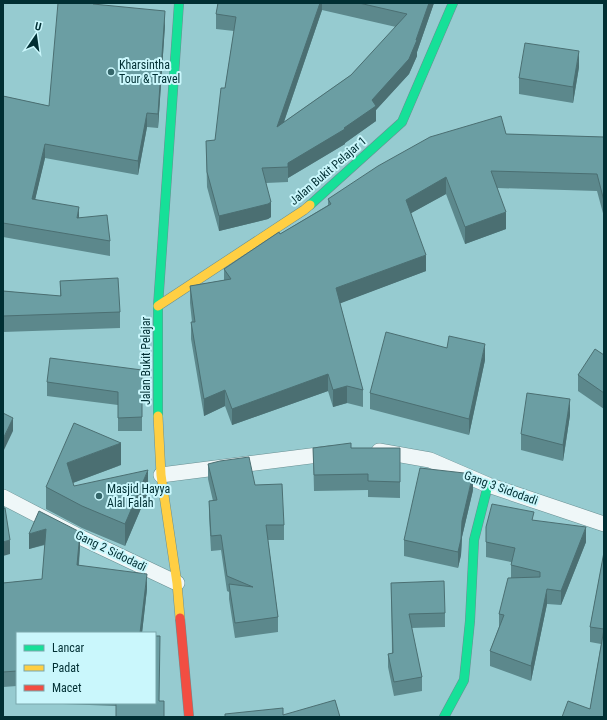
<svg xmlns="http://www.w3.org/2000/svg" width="607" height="720" viewBox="0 0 607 720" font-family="'Roboto Condensed',sans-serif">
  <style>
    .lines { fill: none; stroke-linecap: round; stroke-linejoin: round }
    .lane-casing { stroke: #688f92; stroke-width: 16 }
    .fast-casing { stroke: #688f92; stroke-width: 10 }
    .slow-casing { stroke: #688f92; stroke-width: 10 }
    .jam-casing { stroke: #688f92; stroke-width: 10 }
    .lane { stroke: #eff7f8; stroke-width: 15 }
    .fast { stroke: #16e098; stroke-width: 9 }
    .slow { stroke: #ffcf43; stroke-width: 9 }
    .jam { stroke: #f24e42; stroke-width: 9 }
    .wall { fill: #5c888c; fill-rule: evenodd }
    .shaded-wall { fill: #4b6f72 }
    .building { fill: #6b9ea3; stroke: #4b6f72 }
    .poi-dot { fill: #35666a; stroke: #caf7fc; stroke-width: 1.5 }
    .labels { text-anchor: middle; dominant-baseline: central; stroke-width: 4; stroke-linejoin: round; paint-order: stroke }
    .poi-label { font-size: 12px; fill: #012f33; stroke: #caf7fc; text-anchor: start }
    .street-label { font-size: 12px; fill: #012f33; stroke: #caf7fc }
  </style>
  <rect width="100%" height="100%" fill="#96cbd0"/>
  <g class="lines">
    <!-- lane casing -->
    <g class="lane-casing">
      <g id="lane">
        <polyline points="379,451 430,460 488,485 604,524"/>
        <polyline points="161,475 334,453"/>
        <polyline points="3,497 82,538 177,583"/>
      </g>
    </g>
    <!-- fast casing -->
    <g class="fast-casing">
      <g id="fast">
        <polyline points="310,205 402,122 453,3"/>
        <polyline points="158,416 158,306 179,3"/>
        <polyline points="444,717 464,680 470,621 474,540 488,485"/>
      </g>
    </g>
    <!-- slow casing -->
    <g class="slow-casing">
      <g id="slow">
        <polyline points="158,306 304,210 310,205"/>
        <polyline points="158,416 161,475 177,583 180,618"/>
      </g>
    </g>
    <!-- jam casing -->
    <g class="jam-casing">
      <polyline id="jam" points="180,618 189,717"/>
    </g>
    <!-- lane -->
    <use href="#lane" class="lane"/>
    <!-- fast -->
    <use href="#fast" class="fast"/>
    <!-- slow -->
    <use href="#slow" class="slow"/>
    <!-- jam -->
    <use href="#jam" class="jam"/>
  </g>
  <!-- wall -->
  <g class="wall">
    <path d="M218,3H434L417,52V56L409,74L376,110V121L345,143V144L288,178V182L266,183L271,217L268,219L219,231L207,187L206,141L215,140L225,88L234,31L216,29V14ZM322,10L396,27L351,75L284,122Z"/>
    <polygon points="96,5 165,25 158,128 147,127 138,175 45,158 35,199 79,218 110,241 110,256 3,237 3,96 49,106"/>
    <polygon points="579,67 573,103 519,94 519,78"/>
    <polygon points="506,134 604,137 604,217 597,191 497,188 506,229 465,244 446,194 411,213 426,271 340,303 363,390 363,407 347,403 333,407 328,391 232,425 225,406 204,416 191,339 191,322 192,322 190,303 190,286 224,280 224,269 280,234 328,205 328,199"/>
    <polygon points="60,281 120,312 120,328 3,332 3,291 60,296"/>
    <polygon points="604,355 604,409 578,391 578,375"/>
    <polygon points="485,360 469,435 370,409 370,393"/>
    <polygon points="142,370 142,431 118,431 118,405 47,396 47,382"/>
    <polygon points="570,415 563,461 521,450 521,434"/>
    <polygon points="313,448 400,448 400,498 368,497 368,490 314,491"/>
    <polygon points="208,464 255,485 284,525 284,540 268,540 278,617 278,632 235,638 229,599 229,592 227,591 221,550 211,551 209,516 209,501 213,501 208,479"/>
    <polygon points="121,465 73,483 74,486 148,492 125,546 82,528 46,509 46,487"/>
    <polygon points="473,490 462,537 461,555 458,568 404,556 404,540"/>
    <polygon points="534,520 586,542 561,605 547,604 531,681 490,666 490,651 499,627 499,614 511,578 511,562 486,557 486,542"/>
    <polygon points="29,534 80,547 79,565 147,589 142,633 17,633 17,686 3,687 3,583 42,579 45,545 29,549"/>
    <polygon points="604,552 604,717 590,709 601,644 590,642 590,627"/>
    <polygon points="391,583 445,613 445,627 411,628 422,677 422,691 394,696 388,667 388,654 392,653"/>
    <polygon points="159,701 164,701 164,717 116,717 116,706 63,704 63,703 155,703"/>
  </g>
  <!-- shaded-wall -->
  <g class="shaded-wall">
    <polygon points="320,3 322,3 322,10 277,142 277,127"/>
    <polygon points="429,3 434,3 417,52 417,56 409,74 376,110 376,121 345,143 345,144 288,178 288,163 372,100 416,40"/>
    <polygon points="165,11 165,25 158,128 158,114"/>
    <polygon points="579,51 579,67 573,103 573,87"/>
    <polygon points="147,113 147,127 138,175 138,161"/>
    <polygon points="45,144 45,158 32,213 32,199"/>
    <polygon points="446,177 446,194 406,216 406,200"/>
    <polygon points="271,202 271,217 268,219 219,231 219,216"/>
    <polygon points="79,207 79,221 77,218"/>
    <polygon points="506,212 506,229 465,244 465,227"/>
    <polygon points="426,255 426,271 336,305 336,288"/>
    <polygon points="485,344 485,360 469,435 469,419"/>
    <polygon points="328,374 328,391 232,425 232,409"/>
    <polygon points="347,386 347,403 333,407 333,390"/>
    <polygon points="225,390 225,406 204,416 204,399"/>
    <polygon points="570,399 570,415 563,461 563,445"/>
    <polygon points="13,418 13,431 3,452 3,439"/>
    <polygon points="121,443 121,465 67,485 67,463"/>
    <polygon points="148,470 148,492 125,546 125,524"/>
    <polygon points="473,474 473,490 462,537 461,555 458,568 458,552 462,521"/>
    <polygon points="586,527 586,542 561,605 561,591"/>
    <polygon points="46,529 46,544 29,549 29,534"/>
    <polygon points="80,532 80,547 77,580 77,565"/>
    <polygon points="10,540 10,554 3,556 3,542"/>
    <polygon points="147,574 147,589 142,633 140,633"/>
    <polygon points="547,589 547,604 531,681 531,666"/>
  </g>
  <!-- building -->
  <g class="building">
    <polygon points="58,3 93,3 93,4 165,11 158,114 147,113 138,161 45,144 32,199 79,207 77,218 107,215 110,241 3,223 3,96 49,106"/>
    <polygon points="218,3 320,3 277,127 351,75 407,14 359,3 429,3 416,40 417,40 409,59 372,100 376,106 344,128 345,129 288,163 288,167 262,168 271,202 268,204 219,216 207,172 206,141 215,140 221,88 225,88 236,17 216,14"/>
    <polygon points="525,43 579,51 573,87 519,78"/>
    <polygon points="501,116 506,134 604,137 604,201 597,174 491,171 506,212 465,227 446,177 406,200 426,255 336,288 363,390 347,386 333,390 328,374 232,409 225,390 204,399 191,322 195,322 190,286 231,279 224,269 279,232 280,234 331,204 328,199 378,166 430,137"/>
    <polygon points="118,278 120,312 3,316 3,291 61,296 60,281"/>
    <polygon points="386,332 447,348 449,336 485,344 469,419 370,393"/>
    <polygon points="595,349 604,355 604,393 578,375"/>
    <polygon points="50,358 142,370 142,417 118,418 118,392 47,382"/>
    <polygon points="527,393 570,399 563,445 521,434"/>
    <polygon points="3,413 13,418 3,439"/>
    <polygon points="74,423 121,443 67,463 74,486 148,470 125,524 82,506 46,487"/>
    <polygon points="351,443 351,448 400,448 400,482 368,481 368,474 314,475 313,448"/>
    <polygon points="249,457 255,485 282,484 284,525 266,525 278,617 235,623 229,584 253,587 227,576 221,535 211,536 209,501 217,500 208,464 220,461"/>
    <polygon points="420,468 473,474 462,521 461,539 458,552 404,540"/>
    <polygon points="492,504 534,512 532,520 586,527 561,591 547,589 531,666 490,651 504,615 499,614 508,578 540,577 540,572 511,565 515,548 486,542 486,527"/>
    <polygon points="3,508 5,508 10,540 3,542"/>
    <polygon points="39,511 80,532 77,565 147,574 140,633 17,633 17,671 3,672 3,583 42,579 46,529 29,534"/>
    <polygon points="604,552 604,717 562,717 568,701 590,709 604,629 590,627"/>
    <polygon points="444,581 445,613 409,614 422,677 394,682 388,654 393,653 391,583"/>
    <polygon points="155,636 160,636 159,701 164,701 164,717 116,717 116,703 155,703"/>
    <polygon points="335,700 340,717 225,717 225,714 283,708 283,715"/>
  </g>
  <!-- markers -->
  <g class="poi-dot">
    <circle cx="111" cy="72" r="4"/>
    <circle cx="99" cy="496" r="4"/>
  </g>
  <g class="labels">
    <!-- poi labels -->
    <g class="poi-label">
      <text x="119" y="65">Kharsintha<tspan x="119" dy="14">Tour &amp; Travel</tspan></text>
      <text x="107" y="489">Masjid Hayya<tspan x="107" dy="14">Alal Falah</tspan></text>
    </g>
    <!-- street labels -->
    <g class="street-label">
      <text transform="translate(328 171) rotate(-41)">Jalan Bukit Pelajar 1</text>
      <text transform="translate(146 361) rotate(-90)">Jalan Bukit Pelajar</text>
      <text transform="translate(501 488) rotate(20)">Gang 3 Sidodadi</text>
      <text transform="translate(111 551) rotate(26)">Gang 2 Sidodadi</text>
    </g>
  </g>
  <!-- border -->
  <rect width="607" height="720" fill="none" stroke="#012f33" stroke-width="8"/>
  <!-- legend -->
  <rect x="16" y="632" width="140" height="72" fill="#caf7fc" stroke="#7aa7ac"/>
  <rect x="24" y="645" width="20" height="6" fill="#16e098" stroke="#7aa7ac"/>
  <text x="52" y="652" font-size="12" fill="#012f33">Lancar</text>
  <rect x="24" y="665" width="20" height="6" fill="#ffcf43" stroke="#7aa7ac"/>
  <text x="52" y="672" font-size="12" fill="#012f33">Padat</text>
  <rect x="24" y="685" width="20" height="6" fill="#f24e42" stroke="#7aa7ac"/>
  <text x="52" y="692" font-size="12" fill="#012f33">Macet</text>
  <!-- north arrow -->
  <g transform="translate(36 36) rotate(13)" stroke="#caf7fc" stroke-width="3" paint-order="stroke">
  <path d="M0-3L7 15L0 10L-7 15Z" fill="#012f33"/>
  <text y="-6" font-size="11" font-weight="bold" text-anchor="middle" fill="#012f33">U</text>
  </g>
</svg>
